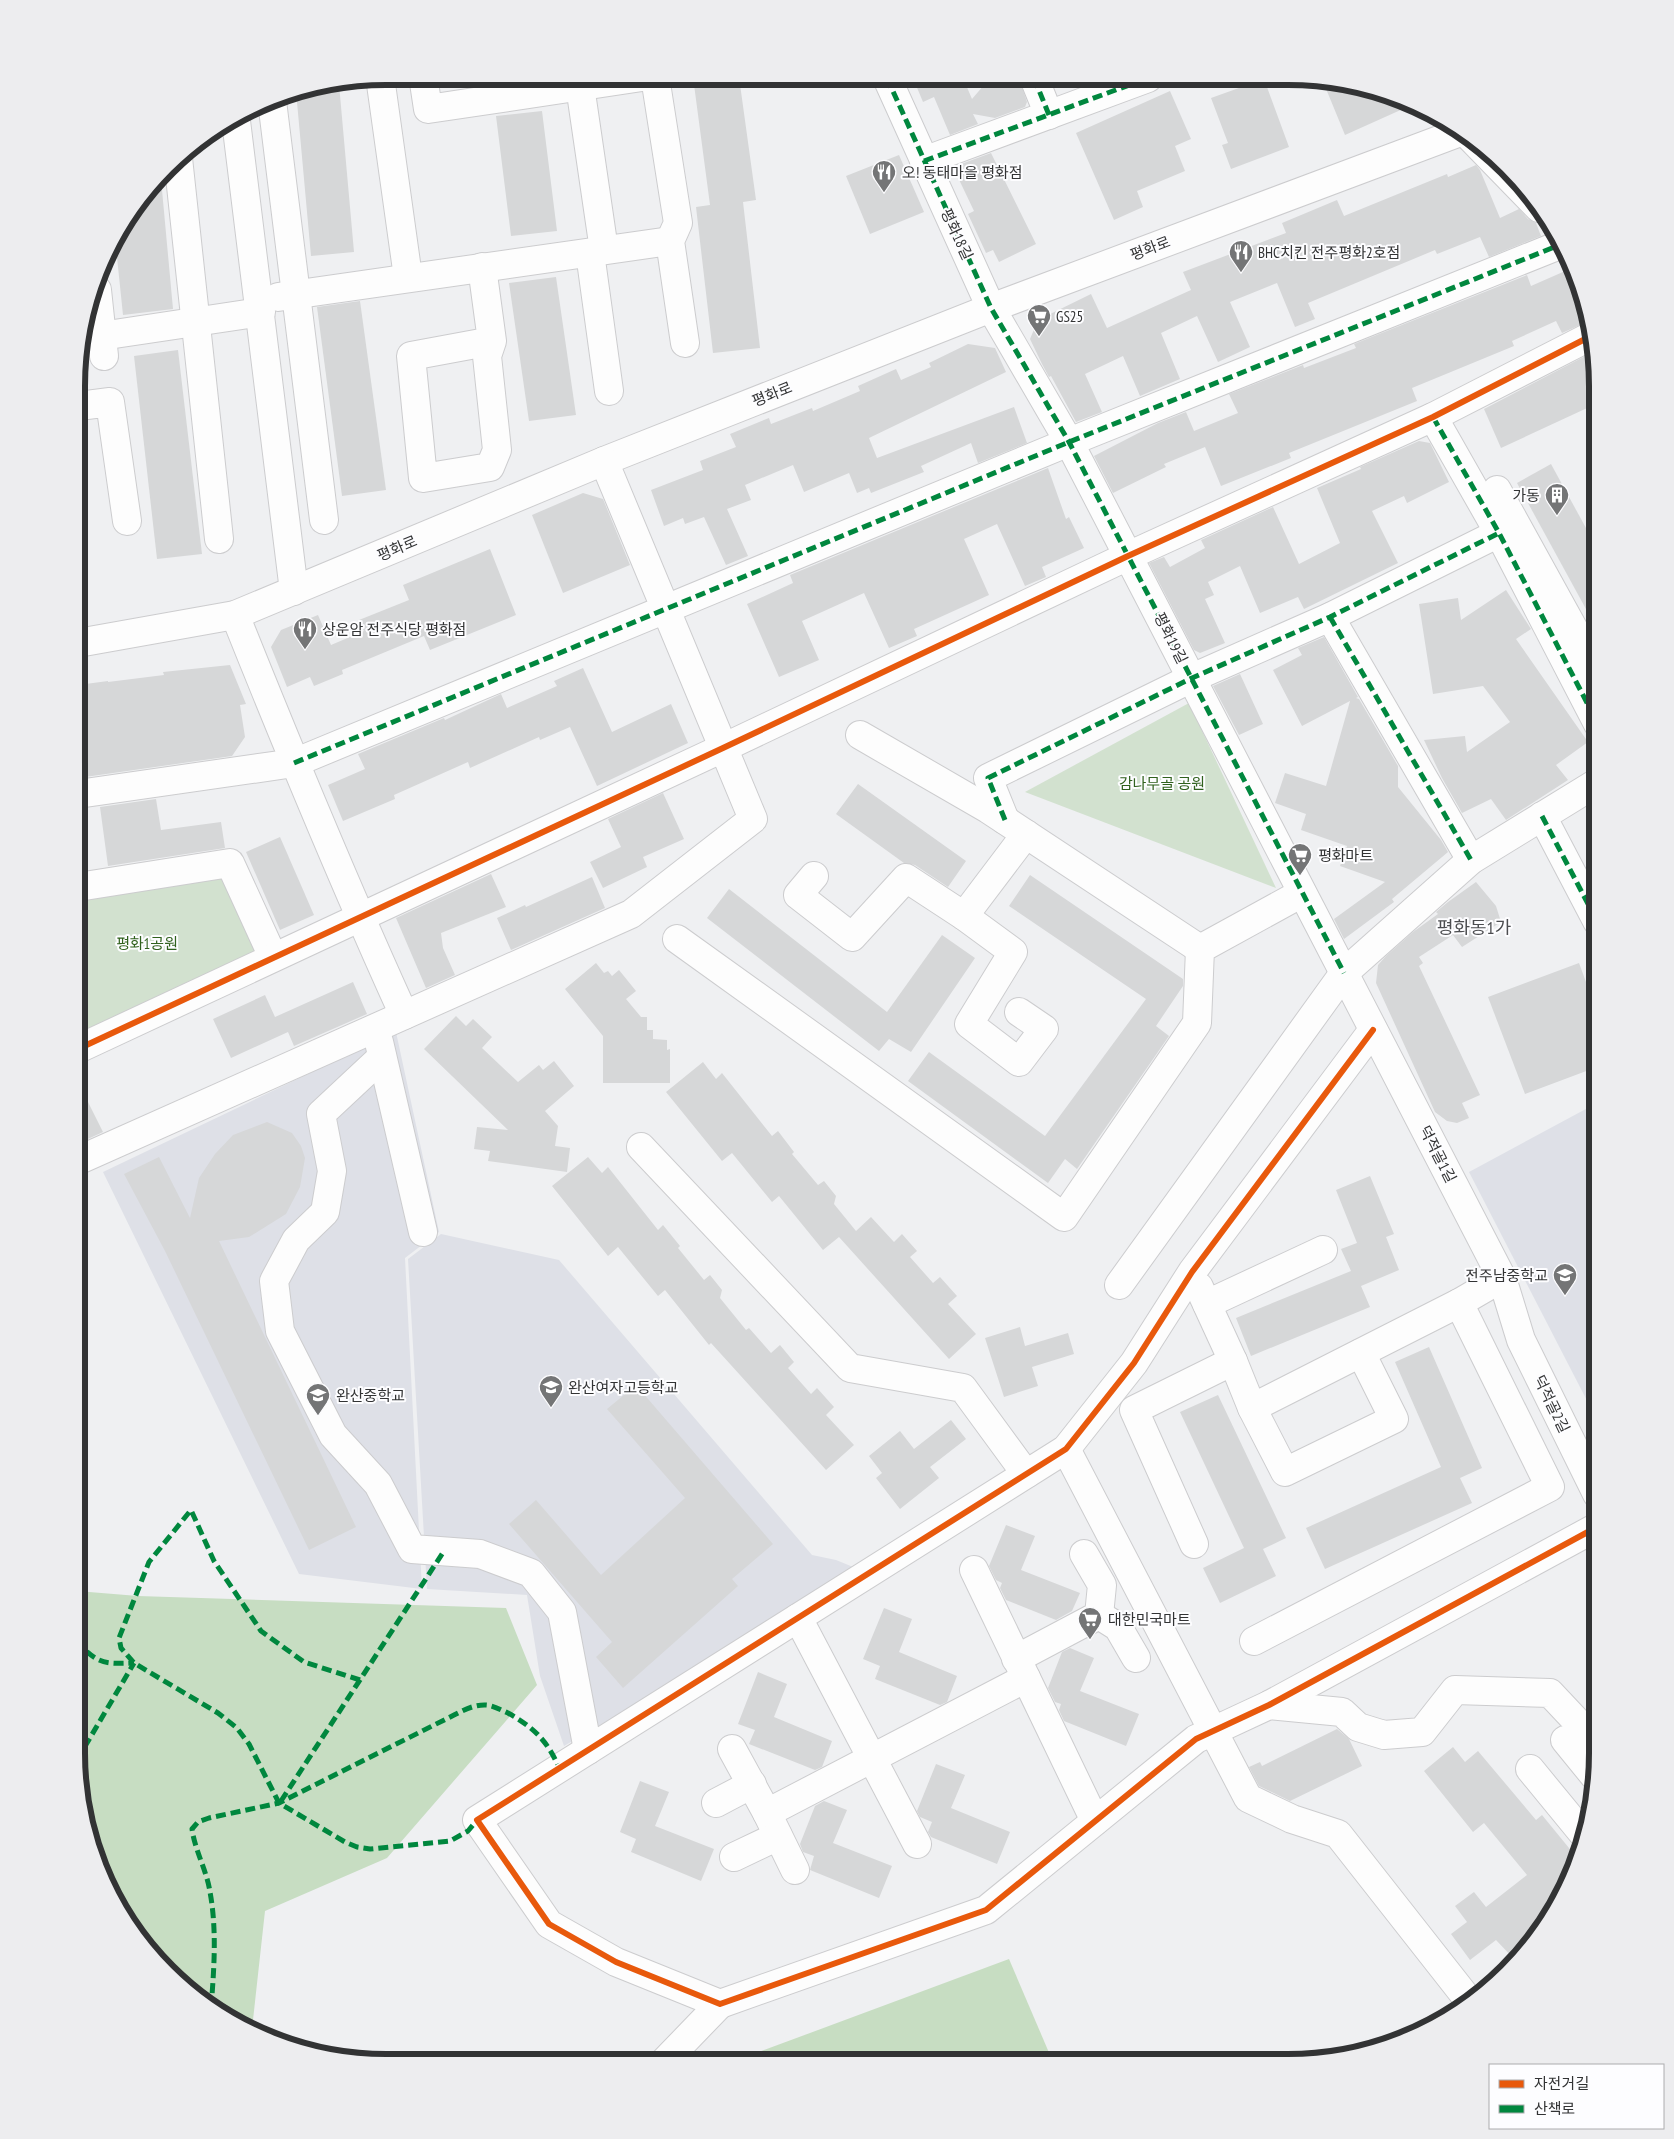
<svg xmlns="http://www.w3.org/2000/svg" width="1674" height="2139" viewBox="0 0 1674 2139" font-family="'PT Sans Narrow','Noto Sans KR',sans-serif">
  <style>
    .built { fill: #dee0e7 }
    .green { fill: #d2e1cf }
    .forest { fill: #c7ddc2 }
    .building { fill: #d6d7d8 }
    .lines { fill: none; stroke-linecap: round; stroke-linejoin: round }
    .minor-casing { stroke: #ccccce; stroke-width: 30 }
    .minor { stroke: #fdfdfd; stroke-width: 28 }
    .quiet { stroke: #00873e; stroke-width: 5; stroke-dasharray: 10 5; stroke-linecap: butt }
    .cycleway-casing { stroke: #fdfdff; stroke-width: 9 }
    .cycleway { stroke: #e8590c; stroke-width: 6 }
    .labels { text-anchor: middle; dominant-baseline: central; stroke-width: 4; stroke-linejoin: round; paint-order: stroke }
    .poi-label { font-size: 15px; fill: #323334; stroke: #fdfdff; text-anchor: start }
    .street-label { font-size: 15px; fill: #323334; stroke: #fdfdff }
    .park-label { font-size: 15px; fill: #30611d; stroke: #fdfdff }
    .quarter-label { font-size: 18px; fill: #4c4d50; stroke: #fdfdff }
    .rim { fill: none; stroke: #323334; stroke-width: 6 }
  </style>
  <rect width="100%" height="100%" fill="#eff0f2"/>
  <!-- built -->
  <g class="built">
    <polygon points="396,1032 439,1232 405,1258 422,1589 299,1574 103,1172"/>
    <polygon points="1597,1103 1597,1420 1469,1172"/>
    <polygon points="441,1234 559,1260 812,1555 836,1560 863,1571 564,1746 540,1676 527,1595 427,1589 408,1259"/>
  </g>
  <!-- green -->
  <g class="green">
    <polygon points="1189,703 1276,888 1025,792"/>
    <polygon points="230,863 273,957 78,1049 78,887"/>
  </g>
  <!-- forest -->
  <g class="forest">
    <polygon points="77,1591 138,1596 506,1608 537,1685 387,1858 265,1911 252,2029 214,2011 153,1958 118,1908 87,1834 76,1753"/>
    <polygon points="1009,1959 1053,2062 732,2062"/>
  </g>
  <!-- building -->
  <g class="building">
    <polygon points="693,77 739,77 756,200 743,202 760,348 713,353 696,207 710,205"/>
    <polygon points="913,78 963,78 972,99 990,78 1019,78 1027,102 1025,107 995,118 973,114 978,124 950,135 934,97 923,102"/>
    <polygon points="1264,79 1289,147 1231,169 1222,145 1228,143 1211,98"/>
    <polygon points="1322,79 1329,79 1406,100 1414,104 1345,135"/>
    <polygon points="339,84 354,252 311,256 296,91"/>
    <polygon points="1170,91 1191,139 1175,146 1185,171 1137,191 1143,207 1114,220 1076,133"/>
    <polygon points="542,111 557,231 511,236 496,116"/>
    <polygon points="991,153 1036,244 999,262 993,250 986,253 968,214 974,211 953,167"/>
    <polygon points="899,155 924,212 870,234 846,176"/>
    <polygon points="1476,165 1480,170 1500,218 1519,209 1528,219 1536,223 1541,236 1489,257 1480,237 1437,254 1435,250 1308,303 1315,319 1295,327 1277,283 1230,302 1250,347 1218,362 1197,316 1161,333 1180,379 1140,396 1123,356 1085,374 1102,412 1076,422 1051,376 1049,377 1042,364 1030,339 1038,320 1091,294 1107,328 1191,290 1183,272 1286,233 1282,223 1337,200 1344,216 1447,174 1448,177"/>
    <polygon points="161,179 173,309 123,315 115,238 118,231"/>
    <polygon points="1572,268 1587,305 1589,321 1562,333 1556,321 1512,341 1514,346 1412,388 1417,401 1289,453 1291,458 1221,486 1205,447 1164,464 1166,467 1113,493 1094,456 1158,423 1186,412 1194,431 1238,413 1229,394 1303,365 1304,368 1356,348 1354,344 1527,275 1531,286"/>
    <polygon points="556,277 576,415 529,421 509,283"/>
    <polygon points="360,301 386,490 342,496 317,307"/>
    <polygon points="968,344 995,348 1006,372 869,438 877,458 1014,407 1027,443 978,463 971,443 921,466 924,472 871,493 869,488 857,493 849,473 804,492 793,465 745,485 751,500 727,509 748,556 726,565 704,517 685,524 683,518 664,526 651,490 703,470 700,461 736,447 730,434 769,418 771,424 812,408 813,411 860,391 858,386 896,369 901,380 931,367 929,363"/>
    <polygon points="178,350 202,554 157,559 134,356"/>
    <polygon points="1593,352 1598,386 1598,403 1501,448 1484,409"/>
    <polygon points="1419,441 1430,443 1449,482 1407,503 1404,496 1372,511 1398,563 1304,609 1298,597 1260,613 1240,566 1208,582 1214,595 1205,599 1225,643 1200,653 1194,650 1149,563 1164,557 1170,567 1205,548 1201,540 1273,507 1299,564 1340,543 1317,488 1361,469 1360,467"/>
    <polygon points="1551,464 1598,550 1598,631 1517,483"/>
    <polygon points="1048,468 1066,519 1069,517 1084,548 1042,567 1046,577 1025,586 997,524 964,539 989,595 914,629 917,636 889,648 864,593 802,621 819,660 779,677 747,604 793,583 790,575"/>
    <polygon points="583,493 603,499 630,565 563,593 532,515"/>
    <polygon points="490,549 516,615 430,650 424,636 342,670 343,674 314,686 310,677 287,687 271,647 281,630 318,615 331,645 364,631 359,620 409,600 403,585"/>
    <polygon points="1506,590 1531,629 1516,639 1588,742 1556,765 1568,780 1506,820 1491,799 1462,813 1442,778 1424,740 1465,736 1467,752 1510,722 1483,686 1433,694 1419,604 1458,598 1461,620"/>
    <polygon points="1324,637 1358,697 1356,698 1359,699 1398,766 1398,787 1441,840 1448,852 1392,899 1394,902 1344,939 1334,919 1385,882 1340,866 1347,846 1301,830 1306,814 1275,803 1285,773 1326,786 1350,701 1302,726 1273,670 1302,655 1298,648"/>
    <polygon points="230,665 246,704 240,705 245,737 232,756 78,778 78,685 108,681 108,682 164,675 163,672"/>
    <polygon points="583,668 612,732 671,704 688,743 597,786 570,727 540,740 539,737 470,768 468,762 394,795 395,799 343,821 328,785 365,769 358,754 444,718 445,720 501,694 507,708 557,686 554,681"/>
    <polygon points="1240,674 1263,724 1239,735 1213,686"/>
    <polygon points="858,784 966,861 948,887 915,865 904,863 836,814"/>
    <polygon points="663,793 684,839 643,857 647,867 603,888 590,862 621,847 608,819"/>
    <polygon points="156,799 161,830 221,822 225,848 108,866 100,807"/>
    <polygon points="280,837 314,915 280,930 246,852"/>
    <polygon points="491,874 506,907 441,933 443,948 455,975 426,988 396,918"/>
    <polygon points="1030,875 1183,979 1183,986 1156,1026 1169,1036 1077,1169 1065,1159 1048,1183 908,1081 929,1052 1045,1136 1146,999 1009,906"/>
    <polygon points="592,877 605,908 511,950 497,918 525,905 526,907"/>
    <polygon points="1476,882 1496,906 1501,922 1462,947 1453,935 1419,957 1423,963 1419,966 1480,1095 1462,1103 1469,1118 1457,1123 1447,1121 1435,1112 1376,983 1378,965 1386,956 1413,932 1438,914 1436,912 1448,902"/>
    <polygon points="729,889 887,1012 942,935 975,958 911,1052 889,1039 879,1051 707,918"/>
    <polygon points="596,963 604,973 608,971 612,976 619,970 636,991 626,999 641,1017 647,1017 647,1030 653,1030 653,1039 667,1040 667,1050 670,1049 670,1083 603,1083 603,1036 565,989"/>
    <polygon points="1579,963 1597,1012 1597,1067 1525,1094 1488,997"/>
    <polygon points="353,982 367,1014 294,1046 288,1032 231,1058 213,1019 265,995 275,1017"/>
    <polygon points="456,1016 466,1026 473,1019 492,1037 482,1048 518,1082 539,1065 543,1070 554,1061 574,1086 545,1111 558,1126 555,1146 570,1148 567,1172 488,1161 490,1151 474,1149 477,1127 508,1130 424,1049"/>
    <polygon points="703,1062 716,1079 722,1073 772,1136 778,1131 794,1152 792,1154 818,1185 824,1181 836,1196 834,1204 856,1231 871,1217 894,1242 902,1234 917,1251 910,1257 933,1283 940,1277 957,1296 948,1304 976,1334 949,1359 839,1237 823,1250 779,1196 772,1202 732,1153 722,1161 666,1092"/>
    <polygon points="78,1082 103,1132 77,1144"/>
    <polygon points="267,1122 292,1133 301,1146 305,1158 300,1187 286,1214 249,1237 219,1241 356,1527 309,1550 165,1251 124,1174 159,1157 190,1218 199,1178 215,1154 233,1135"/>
    <polygon points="588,1157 602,1173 608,1167 658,1230 663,1225 680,1246 678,1248 704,1280 710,1275 722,1290 720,1298 746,1330 749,1328 771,1353 780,1345 794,1362 788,1368 811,1394 817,1388 834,1407 826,1415 854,1445 826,1470 711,1343 709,1345 665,1290 658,1296 618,1247 608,1256 552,1186"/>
    <polygon points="1370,1176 1394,1234 1386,1237 1399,1270 1361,1286 1370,1307 1251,1356 1236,1318 1351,1271 1341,1249 1357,1243 1336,1190"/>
    <polygon points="1020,1327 1025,1346 1068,1333 1074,1354 1032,1367 1038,1386 1004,1397 985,1338"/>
    <polygon points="1429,1347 1482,1468 1460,1478 1472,1503 1325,1569 1306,1528 1441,1467 1395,1362"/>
    <polygon points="636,1385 773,1544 732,1579 738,1586 623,1688 596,1657 612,1642 509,1524 536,1500 601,1575 685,1498 607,1409"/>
    <polygon points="1218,1395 1286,1538 1263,1549 1276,1576 1220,1603 1203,1568 1244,1548 1180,1412"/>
    <polygon points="951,1420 966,1439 930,1467 939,1478 900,1509 876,1478 882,1473 869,1456 900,1431 914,1449"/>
    <polygon points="1006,1525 1035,1536 1021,1570 1080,1593 1072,1611 1056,1620 1006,1600 1000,1588 1002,1583 996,1580 989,1566"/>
    <polygon points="884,1608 912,1619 899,1652 957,1676 947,1702 940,1705 875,1679 880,1666 863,1659"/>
    <polygon points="1070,1648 1094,1658 1080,1691 1139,1714 1126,1746 1064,1721 1059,1710 1061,1704 1055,1702 1048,1688 1062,1652"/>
    <polygon points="758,1672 787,1684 774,1717 832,1741 822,1767 815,1770 749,1744 755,1730 738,1724"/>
    <polygon points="1337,1729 1349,1739 1362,1766 1290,1801 1259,1786 1249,1767 1260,1762 1262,1766"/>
    <polygon points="1453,1747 1465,1762 1478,1751 1536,1820 1542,1815 1578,1859 1546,1925 1515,1960 1496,1940 1470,1960 1451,1934 1467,1922 1455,1906 1474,1892 1486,1907 1527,1875 1484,1823 1473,1832 1424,1771"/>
    <polygon points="936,1764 965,1775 951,1808 1010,1832 997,1864 931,1837 928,1832 932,1822 920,1817 917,1811"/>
    <polygon points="640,1781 669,1792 655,1826 714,1849 701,1881 631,1852 636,1839 620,1832"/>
    <polygon points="824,1801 847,1810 833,1843 892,1866 879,1898 810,1870 814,1856 803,1852 800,1844 815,1806"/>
  </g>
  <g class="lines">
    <!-- minor casing -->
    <g class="minor-casing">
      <g id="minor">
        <polyline points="423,76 428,109 642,77"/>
        <polyline points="380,77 408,277"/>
        <polyline points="655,77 678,223 670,241 685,343"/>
        <polyline points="887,78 991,308 1069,442 1502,1278 1521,1340 1597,1494"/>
        <polyline points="1034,78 1049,115"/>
        <polyline points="580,86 604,250"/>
        <polyline points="272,101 324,520"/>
        <polyline points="236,121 294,591"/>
        <polyline points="1468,135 1539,208"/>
        <polyline points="178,158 219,539"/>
        <polyline points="924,161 1148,78"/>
        <polyline points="590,253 609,391"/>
        <polyline points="482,267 492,341 487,356 497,450 490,467 423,478 411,356 492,341"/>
        <polyline points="97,290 104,356"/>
        <polyline points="278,297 670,241"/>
        <polyline points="81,339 261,312"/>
        <polyline points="79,406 110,402 127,521"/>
        <polyline points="1433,417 1499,533 1598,724"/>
        <polyline points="1497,490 1598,673"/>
        <path d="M235,615C289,750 344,883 404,1015"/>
        <polyline points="1330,617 1471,860"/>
        <polyline points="78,643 235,615 604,461 991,308 1463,131"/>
        <polyline points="860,735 988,809 1200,949"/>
        <polyline points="78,794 294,763 1069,442 1562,244"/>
        <polyline points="1542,816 1597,921"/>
        <polyline points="1005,820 988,778 1192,678 1330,617 1499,533"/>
        <polyline points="814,876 798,895 852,937 906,878 964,916 1026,834"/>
        <polyline points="78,887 230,863 273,957"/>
        <polyline points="964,916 1013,952 969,1024 1019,1062 1044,1029 1019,1012"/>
        <polyline points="677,939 1064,1217 1197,1023 1200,949 1302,893"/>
        <polyline points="1373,1030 1192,1272 1134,1363 1066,1449 477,1820 549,1924 616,1962 720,2004 986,1910 1196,1739 1269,1705 1597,1527"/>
        <polyline points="379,1042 423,1232"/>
        <polyline points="78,1049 723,748 1128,556 1433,417 1591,336"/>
        <polyline points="382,1057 321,1114 332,1171 325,1212 296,1240 274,1281 280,1331 333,1435 378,1484 412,1549 480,1554 531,1573 562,1612 588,1750"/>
        <polyline points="641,1147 850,1368 963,1388 1026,1474"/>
        <polyline points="77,1161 631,914 753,819 604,461"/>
        <polyline points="1119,1285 1344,973 1471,860 1598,782"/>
        <polyline points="1199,1287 1233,1361"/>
        <polyline points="1207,1304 1323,1250"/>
        <polyline points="1252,1408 1285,1472 1394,1419 1361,1353"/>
        <polyline points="1066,1449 1248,1798 1292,1819 1338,1834 1470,2002"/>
        <polyline points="1194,1544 1134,1410 1233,1361 1252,1408 1459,1303 1502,1278"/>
        <polyline points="974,1570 1095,1821"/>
        <polyline points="1099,1615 1118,1627 1136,1658"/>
        <polyline points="798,1618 917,1844"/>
        <polyline points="1254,1641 1550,1487 1459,1303"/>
        <polyline points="1016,1659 1099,1615 1102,1585 1084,1554"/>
        <polyline points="1269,1705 1342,1712 1358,1727 1384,1735 1422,1732 1455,1690 1550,1693 1597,1743"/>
        <polyline points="1565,1740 1596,1778"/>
        <polyline points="732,1749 767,1813 1026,1678"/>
        <polyline points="1530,1769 1585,1836"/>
        <polyline points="716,1803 752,1784"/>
        <polyline points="767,1813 795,1870"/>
        <polyline points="734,1857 778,1836"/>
        <polyline points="664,2062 720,2004"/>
      </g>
    </g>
    <!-- minor -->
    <use href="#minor" class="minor"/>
    <!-- quiet -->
    <g class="quiet">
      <polyline points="887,78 991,308 1069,442 1344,973"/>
      <polyline points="1034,78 1049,115"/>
      <polyline points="1468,135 1539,208"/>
      <polyline points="924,161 1148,78"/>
      <polyline points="1433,417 1499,533 1598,724"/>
      <polyline points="1330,617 1471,860"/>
      <polyline points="294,763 1069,442 1562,244"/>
      <polyline points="1542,816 1597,921"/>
      <polyline points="1005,820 988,778 1192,678 1330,617 1499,533"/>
      <path d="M76,1641C98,1664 103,1664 134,1663"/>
      <polyline points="360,1680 304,1662 261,1631 214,1561 191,1510 149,1562 119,1638 121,1648 134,1663 218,1713 237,1728 249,1744 279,1803 345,1842 357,1847 370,1849 450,1841 468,1831 477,1820"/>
      <polyline points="77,1760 134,1663"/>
      <polyline points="281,1801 444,1551"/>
      <path d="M211,2008C214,1970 217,1930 210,1892C207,1871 195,1851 192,1829L198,1822L209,1818L279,1803L454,1715C464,1710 475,1704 487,1705C494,1706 501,1710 508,1713C533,1727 548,1741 559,1768"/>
    </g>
    <!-- cycleway casing -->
    <g class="cycleway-casing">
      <g id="cycleway">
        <polyline points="1373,1030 1192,1272 1134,1363 1066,1449 477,1820 549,1924 616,1962 720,2004 986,1910 1196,1739 1269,1705 1597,1527"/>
        <polyline points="78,1049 723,748 1128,556 1433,417 1591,336"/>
      </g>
    </g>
    <!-- cycleway -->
    <use href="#cycleway" class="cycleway"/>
  </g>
  <!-- icons -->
  <defs>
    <g id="restaurant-pin" transform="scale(1.25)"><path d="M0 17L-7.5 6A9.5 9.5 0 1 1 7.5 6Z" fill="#747576" stroke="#fdfdff"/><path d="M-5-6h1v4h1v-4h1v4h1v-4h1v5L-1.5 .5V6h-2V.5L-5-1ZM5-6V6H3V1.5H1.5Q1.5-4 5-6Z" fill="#fff"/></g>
    <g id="supermarket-pin" transform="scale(1.25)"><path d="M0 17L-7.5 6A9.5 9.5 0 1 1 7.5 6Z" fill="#747576" stroke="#fdfdff"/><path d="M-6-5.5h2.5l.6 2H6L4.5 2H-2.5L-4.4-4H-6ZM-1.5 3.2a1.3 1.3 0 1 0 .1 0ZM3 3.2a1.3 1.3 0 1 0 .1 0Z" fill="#fff"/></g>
    <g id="building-pin" transform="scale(1.25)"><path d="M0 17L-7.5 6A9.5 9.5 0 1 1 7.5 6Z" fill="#747576" stroke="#fdfdff"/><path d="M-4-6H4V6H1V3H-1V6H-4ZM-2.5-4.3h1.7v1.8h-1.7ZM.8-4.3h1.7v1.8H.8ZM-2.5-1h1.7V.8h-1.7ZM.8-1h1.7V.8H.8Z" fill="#fff"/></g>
    <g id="school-pin" transform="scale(1.25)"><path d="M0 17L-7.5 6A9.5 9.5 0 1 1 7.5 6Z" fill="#747576" stroke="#fdfdff"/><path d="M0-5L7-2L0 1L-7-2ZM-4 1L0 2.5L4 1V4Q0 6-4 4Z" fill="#fff"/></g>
  </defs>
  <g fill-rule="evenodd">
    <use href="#restaurant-pin" x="884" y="172"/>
    <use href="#restaurant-pin" x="1241" y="252"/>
    <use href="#supermarket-pin" x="1039" y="316"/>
    <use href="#building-pin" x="1557" y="495"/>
    <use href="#restaurant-pin" x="305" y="629"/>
    <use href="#supermarket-pin" x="1300" y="855"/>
    <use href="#school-pin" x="1565" y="1275"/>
    <use href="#school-pin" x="551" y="1387"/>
    <use href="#school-pin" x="318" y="1395"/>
    <use href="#supermarket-pin" x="1090" y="1619"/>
  </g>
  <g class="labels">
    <!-- poi labels -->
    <g class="poi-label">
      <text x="902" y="172">오! 동태마을 평화점</text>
      <text x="1258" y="252">BHC치킨 전주평화2호점</text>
      <text x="1056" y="316">GS25</text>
      <text x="1540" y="495" text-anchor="end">가동</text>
      <text x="322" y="629">상운암 전주식당 평화점</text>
      <text x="1318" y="855">평화마트</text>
      <text x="1548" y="1275" text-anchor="end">전주남중학교</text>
      <text x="568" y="1387">완산여자고등학교</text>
      <text x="336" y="1395">완산중학교</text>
      <text x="1108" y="1619">대한민국마트</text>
    </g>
    <!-- street labels -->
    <g class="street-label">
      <text transform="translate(957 234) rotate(65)">평화18길</text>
      <text transform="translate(1150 248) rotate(-21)">평화로</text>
      <text transform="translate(772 394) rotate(-22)">평화로</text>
      <text transform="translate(397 548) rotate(-23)">평화로</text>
      <text transform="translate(1171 638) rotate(63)">평화19길</text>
      <text transform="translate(1438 1154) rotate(63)">덕적골1길</text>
      <text transform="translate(1552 1404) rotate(64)">덕적골2길</text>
    </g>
    <!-- park labels -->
    <g class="park-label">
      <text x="1162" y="783">감나무골 공원</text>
      <text x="147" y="943">평화1공원</text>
    </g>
    <!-- quarter labels -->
    <g class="quarter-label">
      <text x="1474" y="927">평화동1가</text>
    </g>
  </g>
  <!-- crop -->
  <path d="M0 0H1674V2139H0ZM386 85H1288A301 301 0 0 1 1589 386V1753A301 301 0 0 1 1288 2054H386A301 301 0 0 1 85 1753V386A301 301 0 0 1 386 85Z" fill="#ededef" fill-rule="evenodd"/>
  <path class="rim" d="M386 85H1288A301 301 0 0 1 1589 386V1753A301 301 0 0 1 1288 2054H386A301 301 0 0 1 85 1753V386A301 301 0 0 1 386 85Z"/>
  <!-- legend -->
  <rect x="1489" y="2064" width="175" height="65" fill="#fdfdff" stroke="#acacae"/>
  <rect x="1499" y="2080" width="25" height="8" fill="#e8590c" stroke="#acacae"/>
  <text x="1534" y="2089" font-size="15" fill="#323334">자전거길</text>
  <rect x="1499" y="2105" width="25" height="8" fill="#00873e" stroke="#acacae"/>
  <text x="1534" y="2114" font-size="15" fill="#323334">산책로</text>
</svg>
